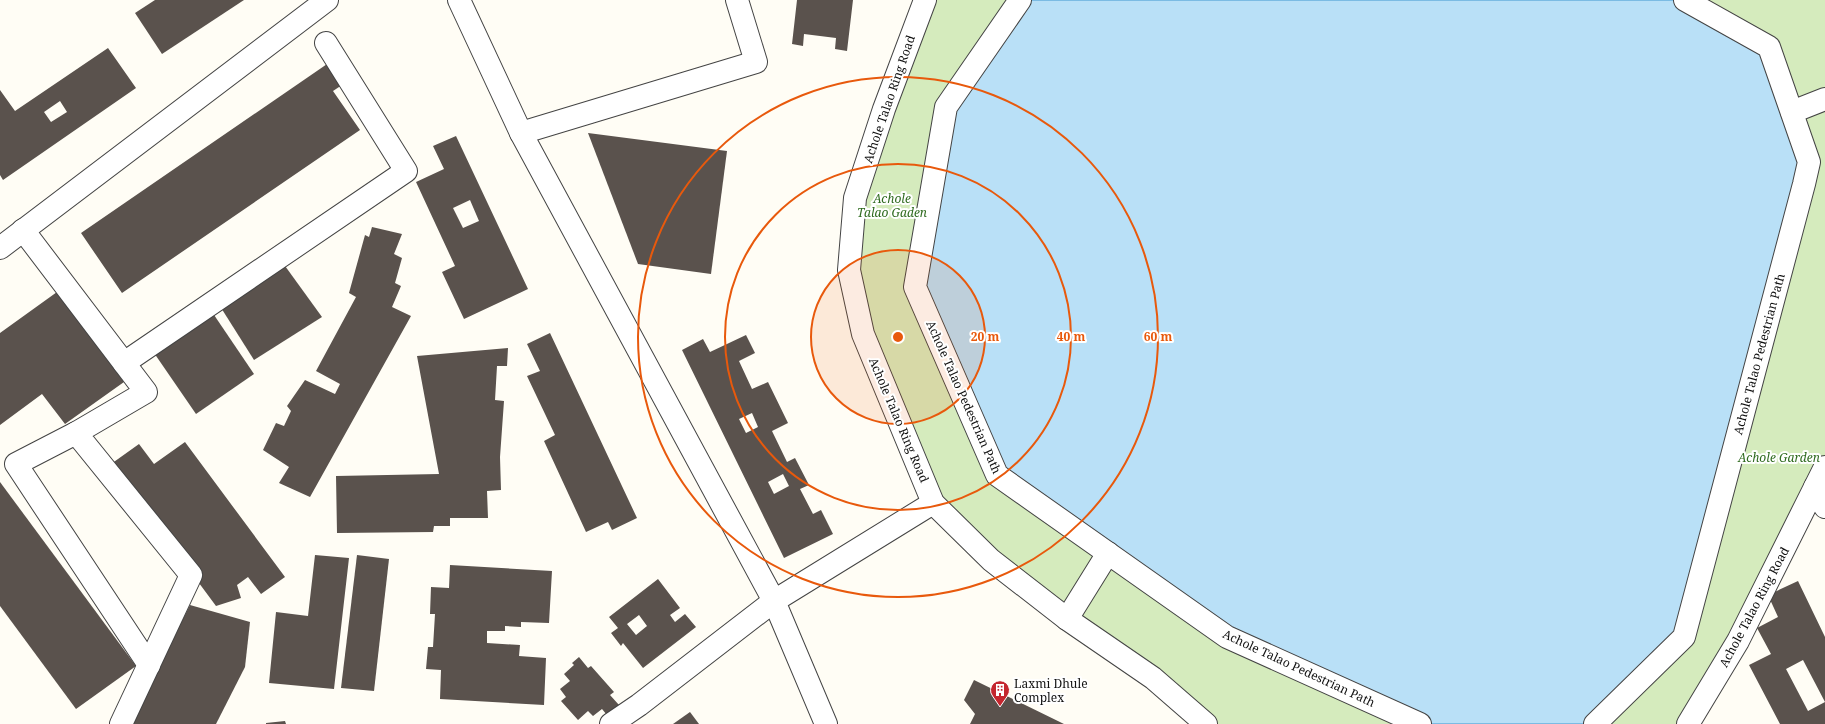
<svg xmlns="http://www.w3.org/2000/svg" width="1825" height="724" viewBox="0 0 1825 724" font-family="'Noto Serif',serif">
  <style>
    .green { fill: #d5ebbd }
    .water { fill: #b9e0f7; stroke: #3f96cf }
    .building { fill: #5a524d; fill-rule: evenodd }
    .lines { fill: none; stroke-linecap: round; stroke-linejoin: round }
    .street-casing { stroke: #444; stroke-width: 24 }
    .street { stroke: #fff; stroke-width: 22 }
    .ring { fill: none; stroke: #e8590c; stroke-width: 2 }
    .labels { text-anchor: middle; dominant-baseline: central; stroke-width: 4; stroke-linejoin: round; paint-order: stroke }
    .street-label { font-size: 12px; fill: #111; stroke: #fff }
    .park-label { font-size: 12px; font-style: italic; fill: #2f6b1f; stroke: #fff }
    .poi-label { font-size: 12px; fill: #111; stroke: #fff; text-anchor: start }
    .centre { fill: #e8590c; stroke: #fff; stroke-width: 2 }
    .ring-label { font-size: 12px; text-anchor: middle; font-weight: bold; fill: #e8590c; stroke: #fff; stroke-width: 4; stroke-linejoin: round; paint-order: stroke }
  </style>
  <rect width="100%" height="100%" fill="#fffdf5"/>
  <!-- green -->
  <g class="green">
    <polygon points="925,0 1020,0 1420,724 1206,724 933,503 863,334 855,198"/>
    <polygon points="1685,0 1825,0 1825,467 1688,724 1595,724"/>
  </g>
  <!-- water -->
  <polygon class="water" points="1020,0 1685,0 1769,47 1809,162 1684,637 1595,724 1420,724 1227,637 997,475 915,287 946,107"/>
  <!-- building -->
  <g class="building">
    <polygon points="155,0 244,0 162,54 135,13"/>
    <polygon points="797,0 853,0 847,51 835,49 836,38 804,34 803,46 792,44"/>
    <path d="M108,48L136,88L3,180L0,175V90L15,111ZM60,101L67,112L51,122L44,112Z"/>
    <polygon points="330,62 345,83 333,91 360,130 122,293 81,233"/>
    <polygon points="588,133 727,151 711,274 638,264"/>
    <path d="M456,136L528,289L464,319L442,272L455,266L416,182L444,169L433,146ZM470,200L479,221L463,228L453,208Z"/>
    <polygon points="372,227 402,234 394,254 402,258 395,283 401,286 392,307 411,316 310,497 279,483 289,467 263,450 276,423 284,426 291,411 287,406 305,380 335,394 340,384 316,371 356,297 349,293 365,235 369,237"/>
    <polygon points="280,259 322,317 254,360 218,303"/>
    <polygon points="57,292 124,382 65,424 42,394 0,425 0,333"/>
    <polygon points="210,309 254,374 196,414 152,350"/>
    <polygon points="550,333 637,518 612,530 608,522 586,532 544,441 555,435 527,376 540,371 527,344"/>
    <path d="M746,335L755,353L739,361L752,389L768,382L788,423L772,431L787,462L795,458L809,485L800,489L813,514L821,510L833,534L784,558L682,350L703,339L710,352ZM752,413L758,427L746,433L739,419ZM783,474L789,486L774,494L768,482Z"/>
    <polygon points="508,348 507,366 497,366 495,400 504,401 500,457 501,490 487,491 488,518 450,518 450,526 434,526 433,532 337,533 336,476 439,474 417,356"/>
    <polygon points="185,442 285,577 261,594 248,577 237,585 241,598 216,606 111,464 139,444 154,464"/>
    <polygon points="0,482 136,666 76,709 0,606"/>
    <polygon points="315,555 349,558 334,689 269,683 276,612 308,616"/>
    <polygon points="357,555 389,559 374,691 341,688"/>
    <polygon points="450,565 552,571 549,623 521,622 521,627 505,626 505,631 487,631 487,643 520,645 519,656 546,658 544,705 440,699 441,670 426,669 428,647 433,647 435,614 430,614 431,587 449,588"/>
    <path d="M658,579L680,608L670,615L675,622L685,614L696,627L643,668L623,643L621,646L611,633L618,628L609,617ZM639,615L647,626L636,635L627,624Z"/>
    <polygon points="1798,581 1825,637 1825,702 1803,660 1786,669 1808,711 1825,702 1825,724 1780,724 1749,665 1771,654 1757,628 1778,617 1768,595"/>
    <polygon points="190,605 250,622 245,667 216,724 129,724"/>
    <polygon points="579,657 588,668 591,666 614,692 610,695 619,705 607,715 602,709 593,716 588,711 578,720 561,701 566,697 560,689 570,681 564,674 574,665 572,663"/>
    <polygon points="974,680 1064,724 970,724 975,714 964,700"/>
    <polygon points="690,712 699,724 673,724"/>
    <polygon points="285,721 286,724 266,724 266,723"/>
  </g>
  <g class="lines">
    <!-- street casing -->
    <g class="street-casing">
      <g id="street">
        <polyline points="459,0 521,133 774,601 933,503"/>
        <polyline points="925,0 884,109 855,198 849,270 863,334 933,503 991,560 1067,619 1153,678 1206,724"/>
        <polyline points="1020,0 946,107 915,287 997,475 1227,637 1420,724"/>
        <polyline points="1792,112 1825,99"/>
        <polyline points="521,133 756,62 737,0"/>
        <polyline points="23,230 146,392 76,433 191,575 121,724"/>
        <polyline points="0,248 327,0"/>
        <polyline points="124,363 406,171 326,43"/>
        <polyline points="76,433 16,464 149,665"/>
        <polyline points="1825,467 1815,487 1825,507"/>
        <polyline points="1067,619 1108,553"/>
        <polyline points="611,724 639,705 774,601 826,724"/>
        <polyline points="1595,724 1684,637 1804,184 1809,162 1769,47 1685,0"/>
        <polyline points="1688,724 1738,641 1815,487"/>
      </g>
    </g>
    <!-- street -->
    <use href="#street" class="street"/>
  </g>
  <!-- distance rings -->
  <circle cx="898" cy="337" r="87" fill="#e8590c" fill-opacity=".12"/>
  <g class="ring">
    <circle cx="898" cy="337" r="87"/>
    <circle cx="898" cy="337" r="173"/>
    <circle cx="898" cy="337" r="260"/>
  </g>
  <!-- icons -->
  <defs>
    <g id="building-pin" transform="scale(1)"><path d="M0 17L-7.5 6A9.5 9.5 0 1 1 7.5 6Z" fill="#c4262e" stroke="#fff"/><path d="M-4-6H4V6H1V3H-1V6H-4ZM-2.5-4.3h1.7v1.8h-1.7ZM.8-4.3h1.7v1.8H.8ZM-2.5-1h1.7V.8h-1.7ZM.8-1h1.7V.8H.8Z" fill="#fff"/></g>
  </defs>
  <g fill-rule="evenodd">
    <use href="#building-pin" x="1000" y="690"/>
  </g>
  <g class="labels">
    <!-- street labels -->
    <g class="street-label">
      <text transform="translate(889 99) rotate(-71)">Achole Talao Ring Road</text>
      <text transform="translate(1759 354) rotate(-75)">Achole Talao Pedestrian Path</text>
      <text transform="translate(964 397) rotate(66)">Achole Talao Pedestrian Path</text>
      <text transform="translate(899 420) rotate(67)">Achole Talao Ring Road</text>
      <text transform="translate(1754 607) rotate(-62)">Achole Talao Ring Road</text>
      <text transform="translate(1299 668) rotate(25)">Achole Talao Pedestrian Path</text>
    </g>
    <!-- park labels -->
    <g class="park-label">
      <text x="892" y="198">Achole<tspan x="892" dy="14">Talao Gaden</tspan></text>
      <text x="1779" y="457">Achole Garden</text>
    </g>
    <!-- poi labels -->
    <g class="poi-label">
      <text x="1014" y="683">Laxmi Dhule<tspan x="1014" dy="14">Complex</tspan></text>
    </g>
  </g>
  <circle cx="898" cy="337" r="6" class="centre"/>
  <g class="ring-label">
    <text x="985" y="341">20 m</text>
    <text x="1071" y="341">40 m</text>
    <text x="1158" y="341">60 m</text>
  </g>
</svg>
